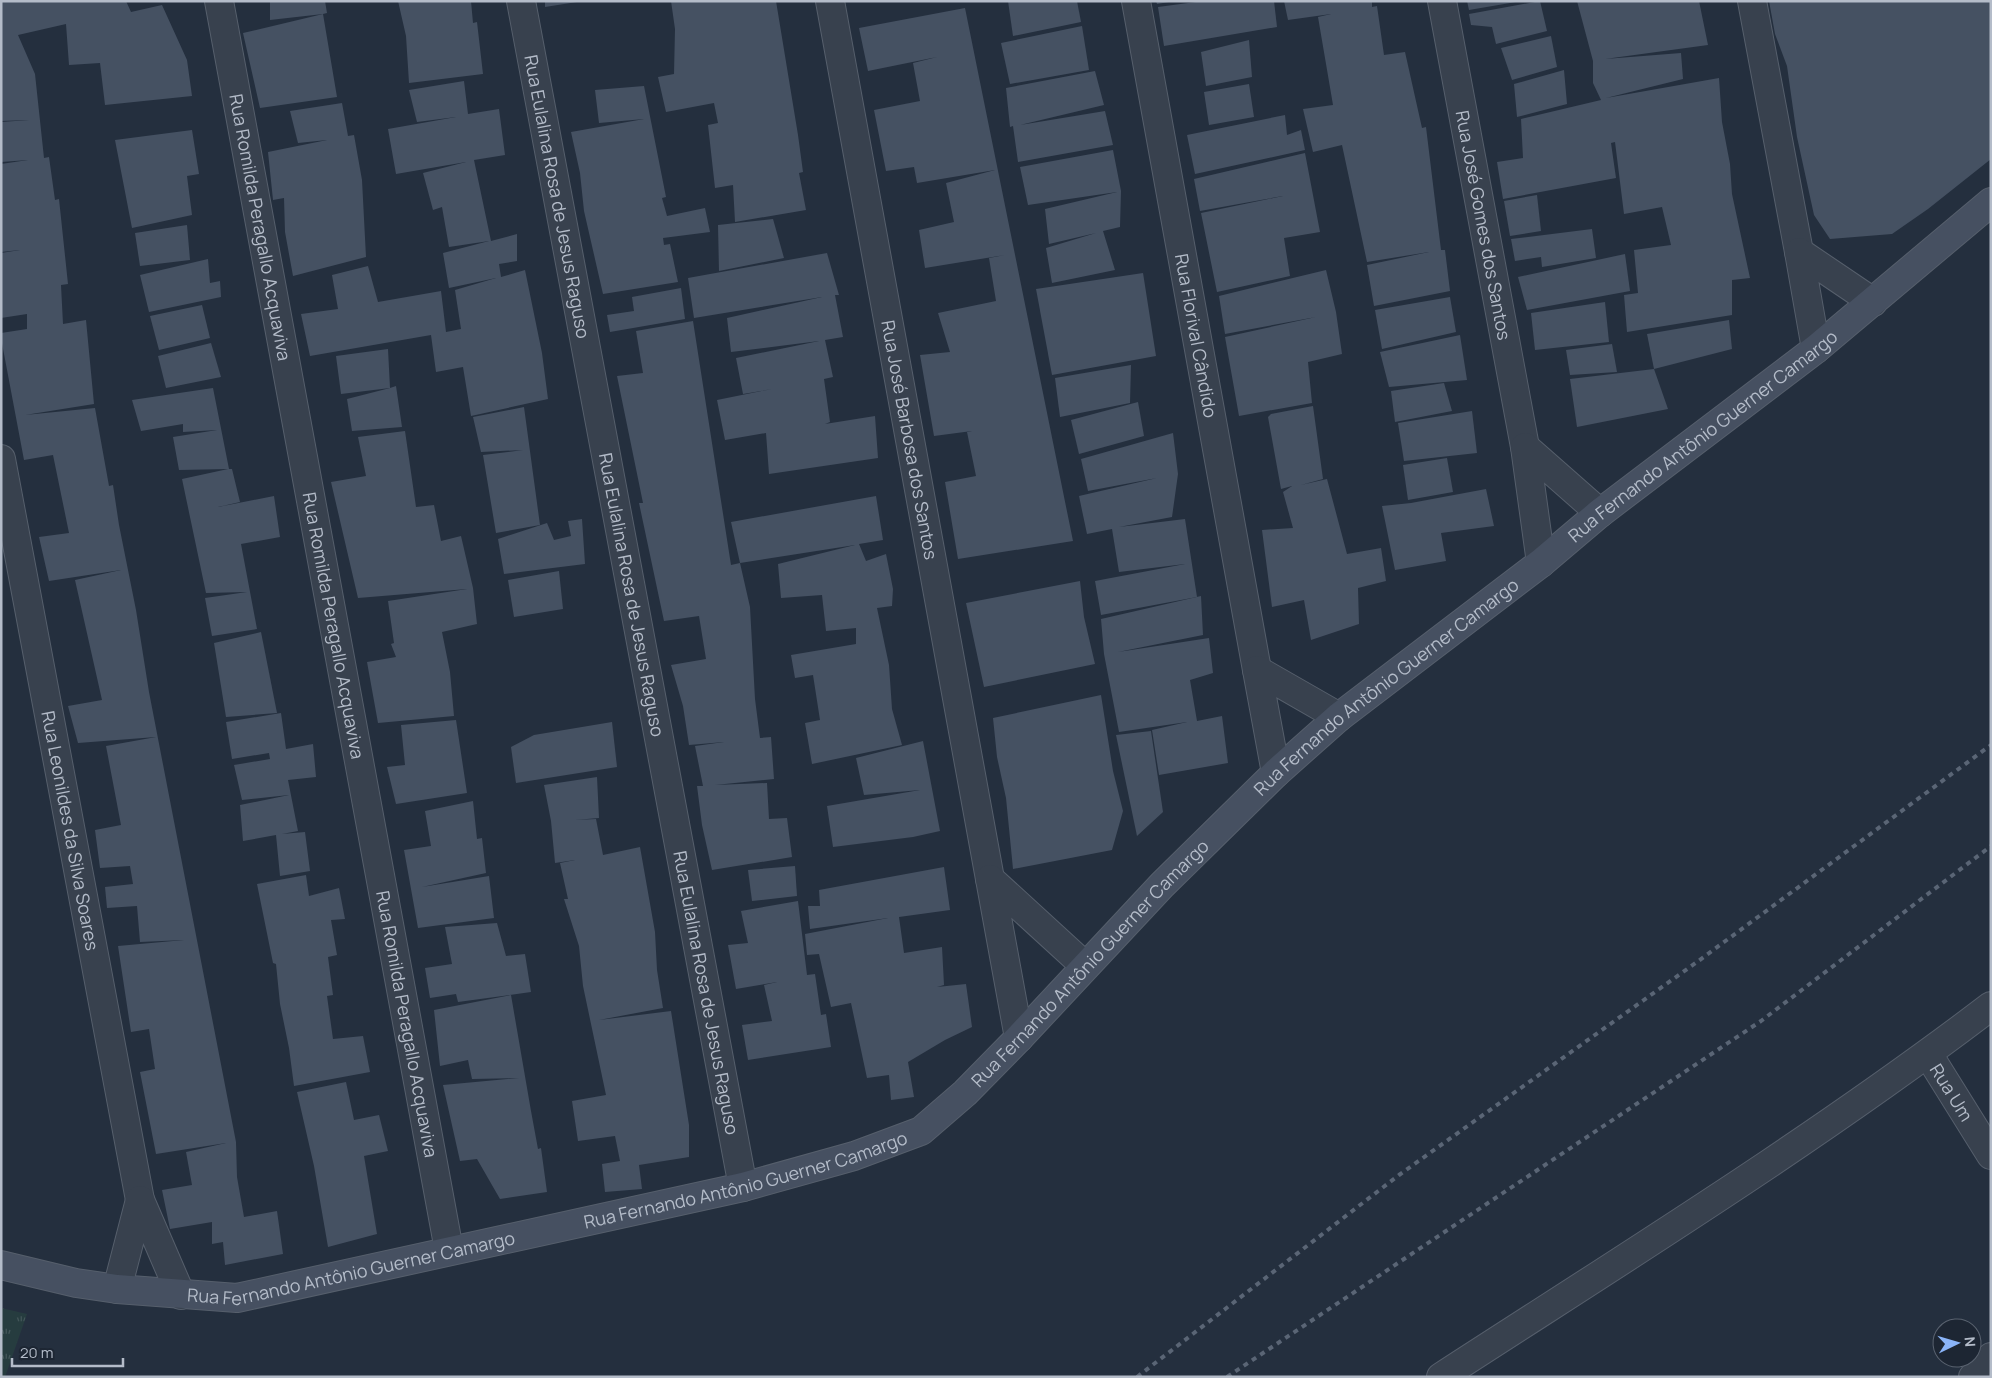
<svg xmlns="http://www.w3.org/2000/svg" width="1992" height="1378" viewBox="0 0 1992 1378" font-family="Manrope,sans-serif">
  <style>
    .park { fill: url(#park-tufts) }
    .building { fill: #455162 }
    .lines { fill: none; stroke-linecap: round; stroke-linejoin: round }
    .street-casing { stroke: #565f6c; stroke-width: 30 }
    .secondary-casing { stroke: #565f6c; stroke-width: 30 }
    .street { stroke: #38414e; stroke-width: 28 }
    .secondary { stroke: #465061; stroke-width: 28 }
    .rail { stroke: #5a6575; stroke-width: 4; stroke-dasharray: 5 5; stroke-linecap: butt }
    .labels { text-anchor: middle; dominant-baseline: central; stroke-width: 4; stroke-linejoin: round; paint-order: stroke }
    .street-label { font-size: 18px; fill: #b4bcc9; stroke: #1d2633 }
  </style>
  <defs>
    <pattern id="park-tufts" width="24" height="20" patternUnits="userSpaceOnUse" patternTransform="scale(1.25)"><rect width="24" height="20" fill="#263c3f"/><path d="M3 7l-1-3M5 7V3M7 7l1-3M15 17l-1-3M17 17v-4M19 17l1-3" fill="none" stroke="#435659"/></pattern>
  </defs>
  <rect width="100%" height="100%" fill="#242f3e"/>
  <!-- park -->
  <polygon class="park" points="1,1308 27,1314 5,1377 1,1377"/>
  <!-- building -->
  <g class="building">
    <polygon points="1,1 126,1 131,12 162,5 187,60 192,96 105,105 100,63 69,65 66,24 18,35 35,74 44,158 49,157 55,200 59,199 68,284 61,285 63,324 86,320 94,404 25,415 95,408 109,486 113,485 119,525 136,610 149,692 236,1142 237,1177 244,1217 277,1211 283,1254 225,1265 223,1242 212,1244 212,1222 170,1229 162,1190 192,1185 186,1152 226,1143 156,1154 140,1072 155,1069 149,1029 131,1032 118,946 184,940 140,942 137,906 107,908 105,887 133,884 130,866 100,868 95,830 121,825 106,746 156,737 78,743 68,706 102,700 75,580 121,570 49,581 39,537 69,533 53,455 24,460 1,338 1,333 27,329 27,314 1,318 1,253 20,250 1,252 1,164 28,160 1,162 1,122 29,120 1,121"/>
    <polygon points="270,1 325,1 327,13 323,14 337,97 260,108 243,33 323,14 270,20"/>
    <polygon points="398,1 471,1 473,23 477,22 483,74 409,83 406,36"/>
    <polygon points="545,1 577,1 577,2 545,7"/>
    <polygon points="671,1 776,1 798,135 803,172 799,173 806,210 735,222 733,185 715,188 708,125 718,123 714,103 666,112 658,77 674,74 675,29"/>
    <polygon points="1008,1 1077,1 1081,22 1013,36"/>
    <polygon points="1156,1 1169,1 1169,2 1157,4"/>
    <polygon points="1203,1 1274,1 1277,27 1164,46 1158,7"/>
    <polygon points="1284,1 1372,1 1372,7 1377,6 1384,55 1405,52 1422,128 1426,127 1441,250 1445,250 1450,291 1374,306 1367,265 1429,252 1367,262 1342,145 1313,152 1303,109 1333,105 1318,17 1331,14 1288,20"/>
    <polygon points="1467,1 1516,1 1516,2 1469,10"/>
    <polygon points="1540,1 1547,31 1496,44 1492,27 1471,25 1469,14"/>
    <polygon points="1577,1 1699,1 1708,45 1605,59 1681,53 1683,79 1606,98 1719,78 1722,122 1730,164 1732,194 1750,278 1732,280 1732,315 1627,332 1624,295 1638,293 1634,250 1671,245 1662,207 1624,214 1615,142 1611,143 1616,178 1503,199 1497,162 1523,158 1521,119 1601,100 1593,83 1593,61"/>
    <polygon points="1769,1 1991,1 1991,159 1928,209 1892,234 1830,239 1814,215 1797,137 1787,66 1775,34"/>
    <polygon points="965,8 1073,541 958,559 945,482 976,476 967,432 972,431 934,436 920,355 950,352 938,313 996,301 989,258 1005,255 925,268 919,230 954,222 946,183 995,170 917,183 914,167 886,171 874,110 920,101 913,63 937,57 868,71 859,28"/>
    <polygon points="1082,26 1089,70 1010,84 1001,43"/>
    <polygon points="1551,36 1557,67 1512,80 1501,48"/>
    <polygon points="1249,40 1252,77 1206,86 1201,52"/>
    <polygon points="1564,70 1567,104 1517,117 1514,84"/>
    <polygon points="1095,71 1104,105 1020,125 1105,111 1113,145 1018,162 1013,126 1010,127 1006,88"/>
    <polygon points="464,81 468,114 499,109 505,155 474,160 491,241 517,234 517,261 499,264 501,277 525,270 542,353 548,399 471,416 463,367 436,372 431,335 310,356 301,314 338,309 332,275 368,266 378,302 441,291 446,332 461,329 455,290 496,278 449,288 443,253 489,241 449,247 442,207 433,210 423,173 466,162 396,174 388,129 456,117 417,122 409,90"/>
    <polygon points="1249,84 1254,117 1209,125 1204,92"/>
    <polygon points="644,86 666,197 662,198 667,216 705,208 710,232 663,238 664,245 670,244 678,282 603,294 584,211 580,173 571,132 644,119 599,123 595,90"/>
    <polygon points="342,103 348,136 354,135 362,180 366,257 293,276 285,232 284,198 273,200 268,152 327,140 298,143 290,111"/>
    <polygon points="1285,115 1287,135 1301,130 1305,150 1195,174 1187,135"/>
    <polygon points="192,130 199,174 187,176 192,215 132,228 115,140"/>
    <polygon points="1113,150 1121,191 1120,227 1103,231 1115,270 1052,283 1046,248 1096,233 1049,244 1045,209 1117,192 1028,205 1020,167"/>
    <polygon points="1305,153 1320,232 1284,238 1290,276 1217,292 1201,213 1283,196 1200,211 1194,179"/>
    <polygon points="1537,195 1541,231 1510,236 1504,201"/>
    <polygon points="773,219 784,258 719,271 718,225"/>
    <polygon points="187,225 190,260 140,266 135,233"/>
    <polygon points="1592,229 1596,258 1542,267 1541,257 1515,261 1511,239"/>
    <polygon points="827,253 839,295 835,295 843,337 825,340 833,377 824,379 830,422 825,424 875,416 878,458 769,474 766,433 725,440 717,400 772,389 743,394 736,358 819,341 731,352 727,318 822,297 694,318 688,278"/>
    <polygon points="1625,254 1630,291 1527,310 1518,277"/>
    <polygon points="208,259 210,283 220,281 221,297 149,312 140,275"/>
    <polygon points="1326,270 1336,312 1342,354 1308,362 1312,403 1239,416 1225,337 1316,317 1225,334 1219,296"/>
    <polygon points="1143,273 1156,356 1052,375 1036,289"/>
    <polygon points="681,288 685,319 610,332 607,315 634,311 632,297"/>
    <polygon points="1450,297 1456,332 1382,349 1375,310"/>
    <polygon points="1605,302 1609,342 1535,350 1531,313"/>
    <polygon points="202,305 210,338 159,350 150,316"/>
    <polygon points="1729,320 1732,349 1654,369 1647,334"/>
    <polygon points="693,321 731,565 740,563 750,607 755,699 760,738 771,737 774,779 715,785 767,783 769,819 787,818 792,857 712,870 702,825 697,786 703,786 695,746 724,742 689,745 683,706 671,665 706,659 699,616 664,621 639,503 643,503 617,376 643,373 636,331"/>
    <polygon points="1460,335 1467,380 1389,387 1380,352"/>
    <polygon points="211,343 221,377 166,388 158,356"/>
    <polygon points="1612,344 1617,372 1570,375 1566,350"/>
    <polygon points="388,349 390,388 396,386 402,427 352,431 347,399 390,388 341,394 336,356"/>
    <polygon points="1131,365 1130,403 1060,417 1055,378"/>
    <polygon points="1654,369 1668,409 1577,427 1570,379"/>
    <polygon points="1444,383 1452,411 1395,422 1391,391"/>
    <polygon points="213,388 229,469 232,469 240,502 218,507 274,496 280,537 241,544 257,629 212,636 205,598 247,592 206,593 182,479 228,469 179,470 173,437 217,430 183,432 183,424 141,431 132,400"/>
    <polygon points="1138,402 1144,436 1079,454 1071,420"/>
    <polygon points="1313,406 1323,479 1301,485 1327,479 1347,554 1381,548 1386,581 1358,588 1359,624 1311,640 1304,600 1272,607 1262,530 1293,528 1283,492 1292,486 1281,489 1268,417 1271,414"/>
    <polygon points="524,407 540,525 496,533 483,455 523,450 481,452 473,417"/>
    <polygon points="1472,411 1477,453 1404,461 1398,423"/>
    <polygon points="405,431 416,507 434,505 441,541 461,536 473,588 477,624 442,632 450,672 454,716 378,723 367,662 396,657 391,644 394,643 388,601 467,589 358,598 331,482 366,476 358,437"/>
    <polygon points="1173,433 1178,474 1172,517 1119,527 1185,519 1197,597 1101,615 1095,581 1185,564 1119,572 1112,529 1087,534 1079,496 1157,478 1088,491 1081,459"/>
    <polygon points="1447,458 1453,492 1408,500 1403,465"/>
    <polygon points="1486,489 1494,526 1441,533 1446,561 1395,570 1382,506 1411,503"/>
    <polygon points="876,496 883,540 859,544 866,561 886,554 893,589 892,606 877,608 889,665 892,709 902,745 812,764 805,723 820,720 813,675 795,678 791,655 856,644 856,628 826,631 822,595 781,598 778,564 855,545 740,563 731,522"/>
    <polygon points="582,519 585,564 504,574 498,539 547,523 554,540 571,536 568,521"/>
    <polygon points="559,571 563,609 514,617 508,580"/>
    <polygon points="1080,581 1084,617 1095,664 984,687 966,603"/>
    <polygon points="1201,596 1203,635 1118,652 1209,638 1213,673 1190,680 1197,721 1222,716 1228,763 1159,775 1152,730 1187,722 1119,732 1104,654 1101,619"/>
    <polygon points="261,632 277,713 226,717 214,643"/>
    <polygon points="1101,695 1113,771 1123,811 1112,850 1013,869 1006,798 997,757 993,718"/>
    <polygon points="281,713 286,749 313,744 316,777 288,780 298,831 282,834 305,832 310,871 280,876 276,835 243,841 240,805 289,795 242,800 234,765 270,759 269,753 232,759 226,722"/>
    <polygon points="456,720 467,793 396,804 387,767 405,765 401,725"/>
    <polygon points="612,722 617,767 516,783 511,747 534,735"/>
    <polygon points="1151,731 1163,812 1137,836 1116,735"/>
    <polygon points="923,741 940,831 913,837 833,847 827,806 920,790 864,795 856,758"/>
    <polygon points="597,777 599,818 575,820 596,819 603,855 640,847 655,932 657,970 663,1008 599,1020 671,1011 689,1125 689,1157 639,1165 642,1189 605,1192 602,1164 620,1161 615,1136 578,1141 572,1101 606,1095 583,986 579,946 564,899 568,899 560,863 575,860 555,863 551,821 544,785"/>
    <polygon points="473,801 477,839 482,838 486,873 422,887 489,876 494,918 418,928 404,850 431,846 425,811"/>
    <polygon points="795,866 797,896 752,901 748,870"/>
    <polygon points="944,867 950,910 899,917 904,953 942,947 944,985 937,987 966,984 972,1027 945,1040 908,1062 914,1097 891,1100 889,1075 867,1078 851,1003 831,1007 819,954 807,955 805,934 888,918 810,929 808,906 820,906 819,890"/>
    <polygon points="306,875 309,896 339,888 345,919 331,920 337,955 328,957 333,995 327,996 333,1039 363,1036 370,1072 294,1086 289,1048 280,1004 276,964 273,963 257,884"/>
    <polygon points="798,901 807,975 815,974 821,1015 826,1014 831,1047 748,1060 742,1025 772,1021 764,985 777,982 736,989 728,945 748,943 741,911"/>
    <polygon points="497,923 506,956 525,954 531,992 458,1002 456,994 430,998 425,968 452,964 445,927"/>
    <polygon points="511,995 531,1111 538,1149 541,1148 547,1192 500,1199 477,1159 460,1161 443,1085 519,1078 472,1079 468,1060 440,1066 434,1010"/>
    <polygon points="346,1082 354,1120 379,1115 388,1151 364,1156 377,1234 328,1247 314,1166 297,1092"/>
  </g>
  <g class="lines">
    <!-- street casing -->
    <g class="street-casing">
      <g id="street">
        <path id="s1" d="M219,1L449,1250"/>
        <path id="s2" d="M521,1L743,1187"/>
        <path id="s3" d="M830,1L990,879"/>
        <path id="s4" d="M1136,1L1257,670"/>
        <path id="s5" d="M1442,1L1525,447"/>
        <polyline points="1752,1 1799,252"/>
        <polyline points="1816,349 1799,252 1873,302"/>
        <path id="s6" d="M1,459L140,1200"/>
        <polyline points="1541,563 1525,447 1600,513"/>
        <polyline points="1276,773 1257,670 1339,717"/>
        <polyline points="1019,1038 990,879 1085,966"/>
        <path id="s7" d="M1928,1054L1991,1155"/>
        <polyline points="117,1289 140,1200 181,1295"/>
        <path d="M1441,1377C1626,1257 1815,1140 1991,1006"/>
        <polyline points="1973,1377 1991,1357"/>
      </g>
    </g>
    <!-- secondary casing -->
    <g class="secondary-casing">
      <g id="secondary">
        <path id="s8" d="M1,1265L76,1283L117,1289L237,1298L743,1187L854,1156L921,1131L965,1093L1019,1038L1162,885L1276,773L1339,717L1541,563L1600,513L1816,349L1991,202"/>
      </g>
    </g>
    <!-- street -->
    <use href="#street" class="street"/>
    <!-- secondary -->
    <use href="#secondary" class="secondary"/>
    <!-- rail -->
    <g class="rail">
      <polyline points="1137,1377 1399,1175 1697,962 1991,745"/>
      <polyline points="1227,1377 1761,1021 1991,846"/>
    </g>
  </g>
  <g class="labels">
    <!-- street labels -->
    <g class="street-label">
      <text stroke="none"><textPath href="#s2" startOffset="199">Rua Eulalina Rosa de Jesus Raguso</textPath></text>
      <text stroke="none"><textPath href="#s5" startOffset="228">Rua José Gomes dos Santos</textPath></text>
      <text stroke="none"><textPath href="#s1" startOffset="230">Rua Romilda Peragallo Acquaviva</textPath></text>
      <text stroke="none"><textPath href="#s4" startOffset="340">Rua Florival Cândido</textPath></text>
      <text stroke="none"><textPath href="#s8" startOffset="1992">Rua Fernando Antônio Guerner Camargo</textPath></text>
      <text stroke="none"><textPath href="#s3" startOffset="446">Rua José Barbosa dos Santos</textPath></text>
      <text stroke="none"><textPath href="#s2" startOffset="604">Rua Eulalina Rosa de Jesus Raguso</textPath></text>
      <text stroke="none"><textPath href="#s1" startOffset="635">Rua Romilda Peragallo Acquaviva</textPath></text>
      <text stroke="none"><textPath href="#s8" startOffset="1588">Rua Fernando Antônio Guerner Camargo</textPath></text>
      <text stroke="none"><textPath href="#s6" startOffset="378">Rua Leonildes da Silva Soares</textPath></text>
      <text stroke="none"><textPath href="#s8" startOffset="1182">Rua Fernando Antônio Guerner Camargo</textPath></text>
      <text stroke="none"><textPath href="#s2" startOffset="1009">Rua Eulalina Rosa de Jesus Raguso</textPath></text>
      <text stroke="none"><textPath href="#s1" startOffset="1040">Rua Romilda Peragallo Acquaviva</textPath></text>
      <text stroke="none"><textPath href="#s7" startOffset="45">Rua Um</textPath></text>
      <text stroke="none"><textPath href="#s8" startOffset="761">Rua Fernando Antônio Guerner Camargo</textPath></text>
      <text stroke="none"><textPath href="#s8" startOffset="356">Rua Fernando Antônio Guerner Camargo</textPath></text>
    </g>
  </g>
  <!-- border -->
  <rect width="1992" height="1378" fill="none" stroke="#b4bcc9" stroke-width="5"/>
  <!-- north arrow -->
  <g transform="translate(1957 1343) rotate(85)"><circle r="24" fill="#1d2633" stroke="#59626f"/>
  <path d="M0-4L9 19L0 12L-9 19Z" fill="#8ab4f8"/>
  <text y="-8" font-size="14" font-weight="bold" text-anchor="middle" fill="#b4bcc9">N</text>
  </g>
  <!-- scale -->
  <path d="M12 1358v8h111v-8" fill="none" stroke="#b4bcc9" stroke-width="2.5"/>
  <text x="20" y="1358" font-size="15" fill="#b4bcc9" stroke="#1d2633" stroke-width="4" paint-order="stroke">20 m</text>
</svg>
